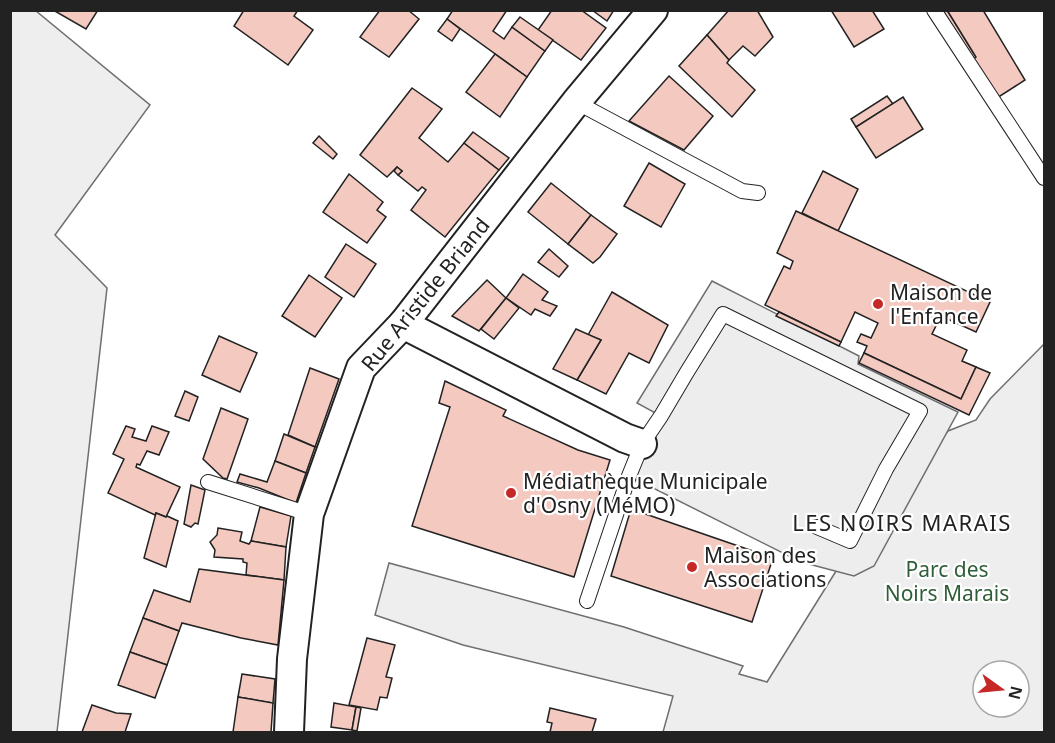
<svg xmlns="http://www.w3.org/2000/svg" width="1055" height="743" viewBox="0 0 1055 743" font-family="'Noto Sans',sans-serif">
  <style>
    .green { fill: #eee; stroke: #6f6f6f; stroke-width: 1.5; fill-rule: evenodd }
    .parking { fill: #ededed; stroke: #6f6f6f; stroke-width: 1.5 }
    .building { fill: #f3c9c0; stroke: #222; stroke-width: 1.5 }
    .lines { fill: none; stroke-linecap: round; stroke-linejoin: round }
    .service-casing { stroke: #222; stroke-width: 16 }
    .minor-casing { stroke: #222; stroke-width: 32 }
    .service { stroke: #fff; stroke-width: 14 }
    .minor { stroke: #fff; stroke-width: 28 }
    .poi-dot { fill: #c62828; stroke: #fff; stroke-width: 2 }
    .labels { text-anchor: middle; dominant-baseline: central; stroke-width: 4.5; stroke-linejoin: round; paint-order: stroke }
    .poi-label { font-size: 21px; fill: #222; stroke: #fff; text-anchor: start }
    .street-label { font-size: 21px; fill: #222; stroke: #fff }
    .park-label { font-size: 21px; fill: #2f5e38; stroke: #fff }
    .neighbourhood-label { font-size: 22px; letter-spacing: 1.5px; fill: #222; stroke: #fff }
  </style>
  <rect width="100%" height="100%" fill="#fff"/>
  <!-- green -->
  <g class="green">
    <polygon points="11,11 36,11 150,105 55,235 107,288 57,732 11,732"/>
    <path d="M1044,344V732H663L673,696L463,645L375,615L389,563L624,627L743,666L739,674L767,682L851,547L948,431L976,420L990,399ZM983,671H1019V707H983Z"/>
  </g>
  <!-- parking -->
  <polygon class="parking" points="712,281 859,356 858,364 958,412 874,566 854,576 801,562 629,476 661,416 637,403"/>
  <!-- building -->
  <g class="building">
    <polygon points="53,10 98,10 86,29"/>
    <polygon points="244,10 298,10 294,16 313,30 288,65 234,26"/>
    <polygon points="380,10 408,10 419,19 389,57 360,37"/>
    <polygon points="453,10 507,10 493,31 504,39 512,27 545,51 527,77 447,19"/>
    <polygon points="552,10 581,10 606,28 581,60 538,30"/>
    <polygon points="592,10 614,10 607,21"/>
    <polygon points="729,10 757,10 773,37 755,56 743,46 729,60 707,35"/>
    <polygon points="831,10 872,10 884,29 854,47"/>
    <polygon points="941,10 947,10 976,57 972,60"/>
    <polygon points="947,10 983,10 1025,80 997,98 972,60 976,57"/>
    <polygon points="520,17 553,40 545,51 512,27"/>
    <polygon points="447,19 460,29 452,41 438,31"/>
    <polygon points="707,35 729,60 727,63 755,90 732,117 679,66"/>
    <polygon points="495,54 527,77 500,117 466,92"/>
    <polygon points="669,76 713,116 684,150 629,121"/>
    <polygon points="412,88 442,109 419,138 448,162 464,143 499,170 445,237 411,210 426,190 422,187 418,191 398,175 402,171 397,167 387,177 360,155"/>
    <polygon points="887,96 893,104 856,127 851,119"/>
    <polygon points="903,97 923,129 876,158 856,127"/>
    <polygon points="473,132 509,158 499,170 464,143"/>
    <polygon points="319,136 337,154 333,159 313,143"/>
    <polygon points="649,163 685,184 661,227 624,206"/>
    <polygon points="397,167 402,171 398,175 394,171"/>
    <polygon points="823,171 858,189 838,231 802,213"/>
    <polygon points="349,174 383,202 377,210 386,217 367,243 323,212"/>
    <polygon points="551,183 591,215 568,244 528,212"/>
    <polygon points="796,211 990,302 976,332 941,316 932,334 967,350 962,361 976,367 961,399 864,353 867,346 857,342 861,334 871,338 878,323 855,312 841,342 765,305 784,266 790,269 793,261 777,253"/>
    <polygon points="591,215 617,234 600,257 593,263 568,244"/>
    <polygon points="346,244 376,264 354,297 325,277"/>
    <polygon points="549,249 568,266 559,277 538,262"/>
    <polygon points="523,274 548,292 542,300 557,306 550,316 535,309 531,315 506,298"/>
    <polygon points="309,275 342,298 315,337 282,316"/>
    <polygon points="487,280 506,298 479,331 452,316"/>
    <polygon points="612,292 668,325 649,363 629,353 606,394 577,380 601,340 588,335"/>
    <polygon points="506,298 519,308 494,339 481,329"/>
    <polygon points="779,312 841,342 839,346 776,316"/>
    <polygon points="576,329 601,340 577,380 553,369"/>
    <polygon points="219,336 257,353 240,392 202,375"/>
    <polygon points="864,353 961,399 976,367 990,373 969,415 859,363"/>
    <polygon points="310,368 339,379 315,447 288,435"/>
    <polygon points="445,381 506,410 503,416 578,450 610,460 574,577 412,526 450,407 439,403"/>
    <polygon points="185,391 198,397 189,421 175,416"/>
    <polygon points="221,408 248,419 227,479 223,478 203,459"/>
    <polygon points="126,426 135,429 132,437 146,441 152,426 169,432 159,455 147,451 140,465 137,464 136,467 180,487 166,517 156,513 155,515 108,493 124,459 113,454"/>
    <polygon points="284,434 315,447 306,473 275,461"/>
    <polygon points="275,461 306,473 296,503 259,488 237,482 240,474 267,482"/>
    <polygon points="191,485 205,490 198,524 195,523 191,527 184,524"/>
    <polygon points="260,507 291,516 286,547 251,541"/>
    <polygon points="631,509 773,558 752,622 611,576"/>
    <polygon points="156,513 166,517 167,516 178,521 166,567 144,558"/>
    <polygon points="218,528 242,532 240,541 249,544 251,541 286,547 284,580 246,575 247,563 243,562 243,559 214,557 215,550 210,542 217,535"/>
    <polygon points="199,569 284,580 278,645 241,638 182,623 179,631 143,618 154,590 190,602"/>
    <polygon points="143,618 179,631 167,665 130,652"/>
    <polygon points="367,638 395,645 386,677 392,678 387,698 380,697 377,710 349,705"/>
    <polygon points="130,652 167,665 155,698 118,685"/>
    <polygon points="242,674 275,679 273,703 238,697"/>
    <polygon points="238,697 273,703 271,732 233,732"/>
    <polygon points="334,703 356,707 352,730 331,727"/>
    <polygon points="92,705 116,713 131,714 125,732 82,732"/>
    <polygon points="356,707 361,708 357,731 352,730"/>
    <polygon points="550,708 596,719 592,732 550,732 552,723 547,722"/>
  </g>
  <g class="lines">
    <!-- service casing -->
    <g class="service-casing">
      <g id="service">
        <polyline points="934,10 1044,178"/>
        <polyline points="576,102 742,191 758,193"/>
        <polyline points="208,482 309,514"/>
        <polyline points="587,601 629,476 642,444 661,416 687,372 723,314 920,411 886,469 850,541 817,527"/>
      </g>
    </g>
    <!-- minor casing -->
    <g class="minor-casing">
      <g id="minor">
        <polyline points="403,324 625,438 642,444"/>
        <polyline points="289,732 292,659 309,514 361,368 403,324 576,102 653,10"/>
      </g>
    </g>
    <!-- service -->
    <use href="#service" class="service"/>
    <!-- minor -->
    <use href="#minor" class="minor"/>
  </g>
  <!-- markers -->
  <g class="poi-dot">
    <circle cx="878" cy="304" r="6"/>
    <circle cx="511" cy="493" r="6"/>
    <circle cx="692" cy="567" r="6"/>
  </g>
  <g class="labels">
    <!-- poi labels -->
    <g class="poi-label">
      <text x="890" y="292">Maison de<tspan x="890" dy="24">l'Enfance</tspan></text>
      <text x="523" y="481">Médiathèque Municipale<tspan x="523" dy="24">d'Osny (MéMO)</tspan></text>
      <text x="704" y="555">Maison des<tspan x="704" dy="24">Associations</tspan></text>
    </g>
    <!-- street labels -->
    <g class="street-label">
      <text transform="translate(425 294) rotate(-51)">Rue Aristide Briand</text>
    </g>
    <!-- park labels -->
    <g class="park-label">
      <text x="947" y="569">Parc des<tspan x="947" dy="24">Noirs Marais</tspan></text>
    </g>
    <!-- neighbourhood labels -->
    <g class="neighbourhood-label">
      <text x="902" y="522">LES NOIRS MARAIS</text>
    </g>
  </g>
  <!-- border -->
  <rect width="1055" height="743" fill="none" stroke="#222222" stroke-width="24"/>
  <!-- north arrow -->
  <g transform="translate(1001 689) rotate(105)"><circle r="28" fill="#ffffff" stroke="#a7a7a7" stroke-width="1.5"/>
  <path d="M0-4.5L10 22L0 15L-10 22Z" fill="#c62828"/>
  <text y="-9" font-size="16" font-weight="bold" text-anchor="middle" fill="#222222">N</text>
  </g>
</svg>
